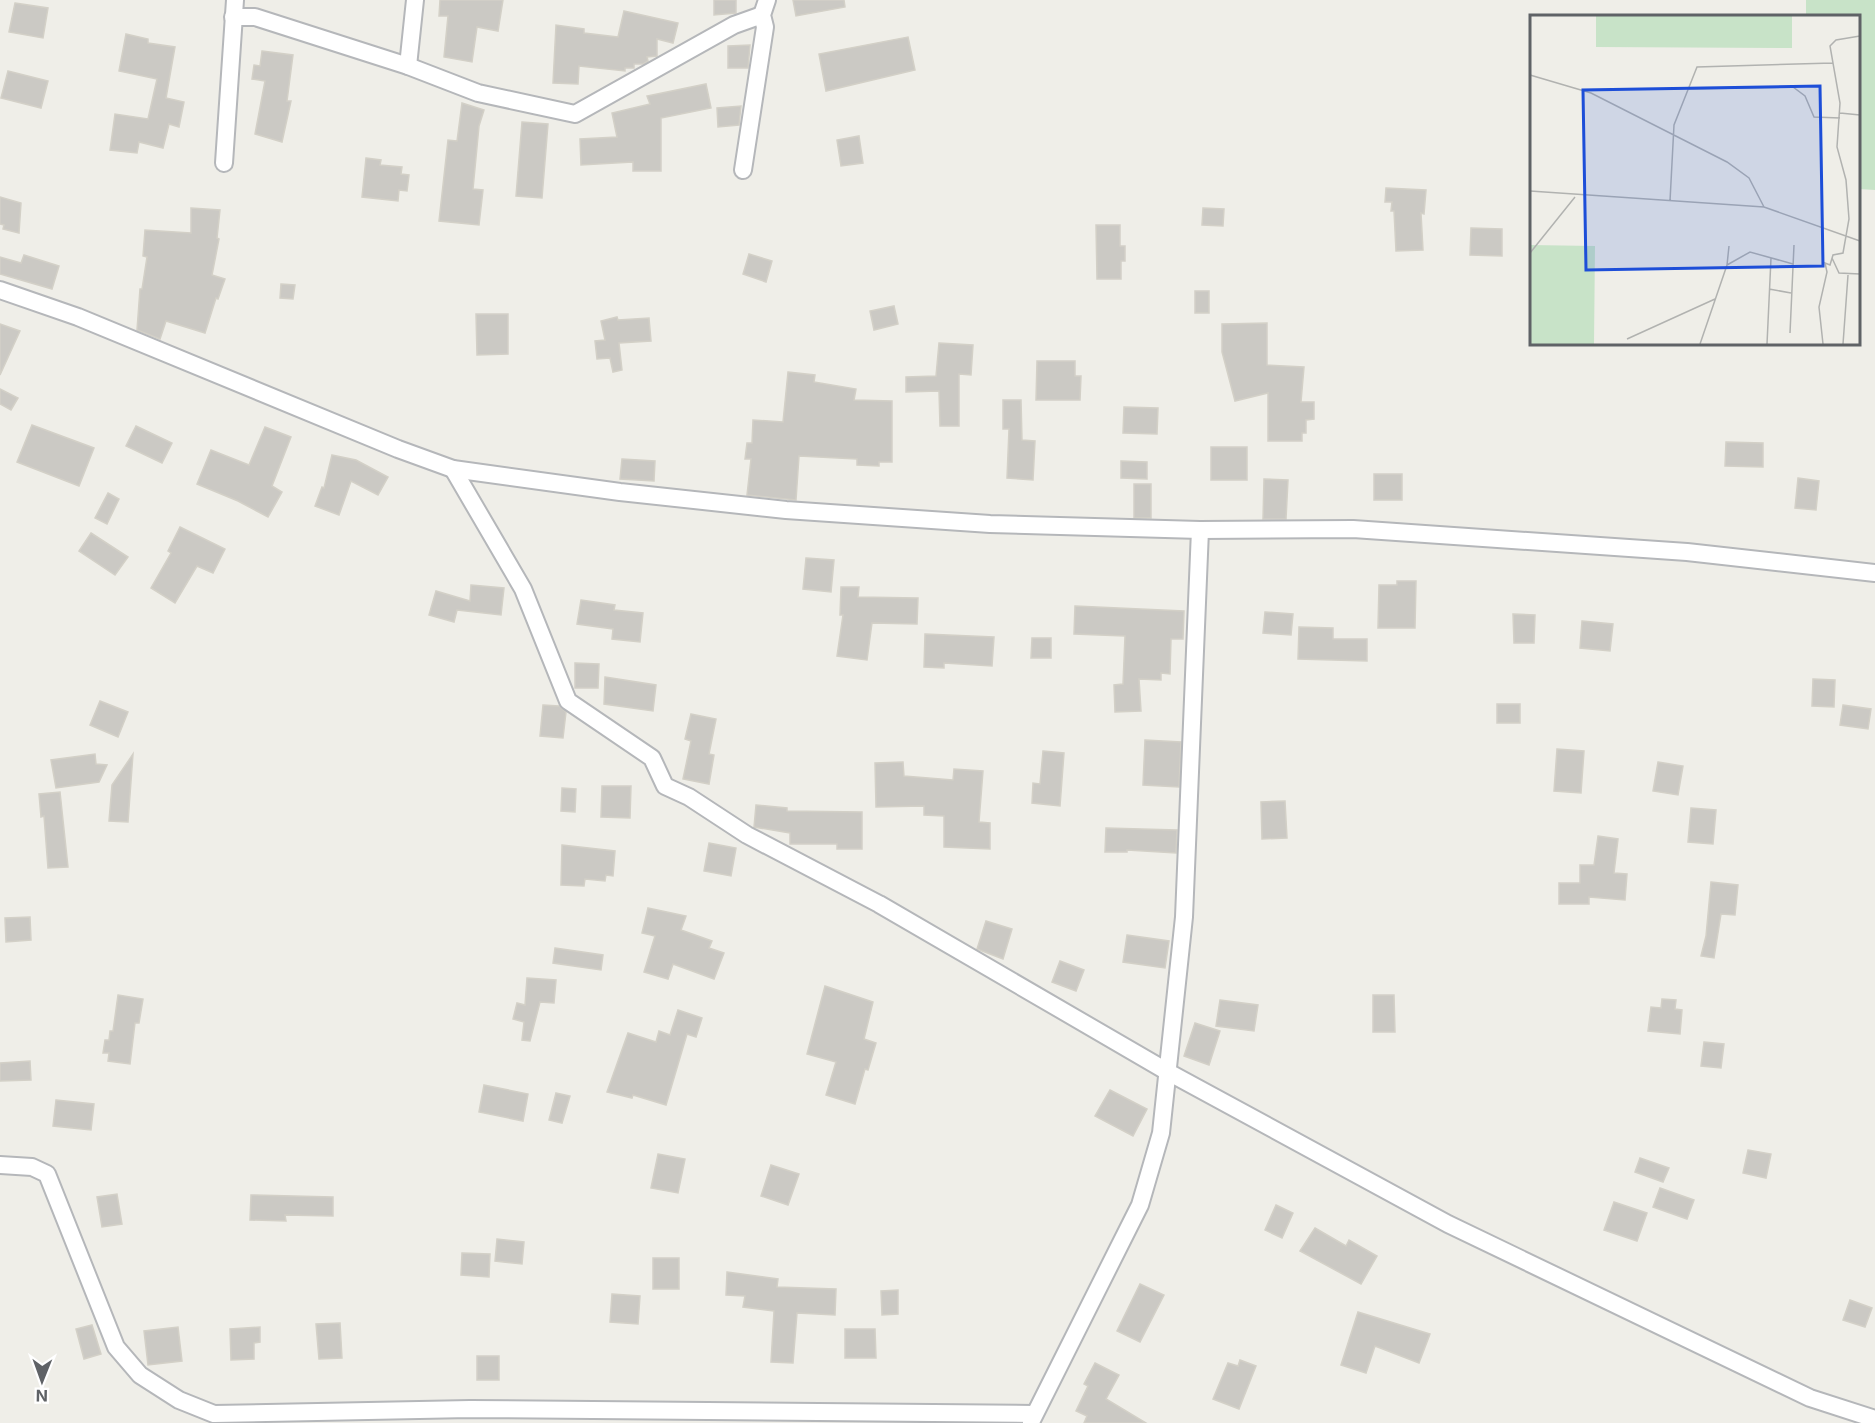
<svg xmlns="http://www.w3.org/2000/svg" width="1875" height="1423" viewBox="0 0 1875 1423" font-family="Inter,sans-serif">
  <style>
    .green { fill: #c8e3c8 }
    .building { fill: #cbc9c4; stroke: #d3d0c7; stroke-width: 1.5 }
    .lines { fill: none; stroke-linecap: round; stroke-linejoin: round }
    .street-casing { stroke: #b5b7ba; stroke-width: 20 }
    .street { stroke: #fff; stroke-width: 16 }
    .inset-road { fill: none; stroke: #b1b2b0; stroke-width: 1.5 }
    .view { fill: #1d4ed8; fill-opacity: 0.15; stroke: #1d4ed8; stroke-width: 3 }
    .inset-edge { fill: none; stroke: #5f6266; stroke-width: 3 }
  </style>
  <rect width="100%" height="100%" fill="#efeee8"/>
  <!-- green -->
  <polygon class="green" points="1806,0 1875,0 1875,190 1859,189 1858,16 1806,16"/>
  <!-- building -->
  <g class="building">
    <polygon points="440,0 503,0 498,31 477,27 472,62 444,57 448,16 439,16"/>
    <polygon points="714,0 736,0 736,13 714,15"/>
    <polygon points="793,0 844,0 845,7 796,16"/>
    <polygon points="15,3 48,8 43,38 9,32"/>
    <polygon points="624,11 678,23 673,43 657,39 657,56 647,57 648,61 643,64 634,64 634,68 625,68 625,71 579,66 578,84 553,83 556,25 584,29 584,33 618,37"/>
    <polygon points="126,34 148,39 148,43 175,47 166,98 184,102 179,127 169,124 163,148 139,142 137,153 110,150 115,114 148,119 157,79 119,71"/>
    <polygon points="908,37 915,70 826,91 819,54"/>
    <polygon points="750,45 748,68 728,68 728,46"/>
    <polygon points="262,51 293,55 287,101 291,101 282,142 255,134 265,81 252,79 254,65 260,66"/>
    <polygon points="8,71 48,81 41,108 1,98"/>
    <polygon points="706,84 711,108 661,118 661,171 633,171 633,162 581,165 580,139 617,137 612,113 650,104 647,96"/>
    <polygon points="462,103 484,110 479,126 473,189 483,190 479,225 439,221 448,140 457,141"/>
    <polygon points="741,106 739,125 718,127 717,108"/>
    <polygon points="522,122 548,124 542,198 516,196"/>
    <polygon points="859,136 863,163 841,166 837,140"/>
    <polygon points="366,158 381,160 380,165 402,167 401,174 409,175 407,191 399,190 398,201 362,197"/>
    <polygon points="1386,188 1426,190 1424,214 1421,213 1423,250 1396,251 1394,211 1391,211 1392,202 1385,202"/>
    <polygon points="0,197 21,203 19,233 3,229 4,225 0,224"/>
    <polygon points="191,208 220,210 217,238 219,239 212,275 225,279 218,299 216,298 205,333 166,321 160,339 137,330 140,289 142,289 147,257 143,256 145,230 191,233"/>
    <polygon points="1203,208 1224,209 1223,226 1202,225"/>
    <polygon points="1096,225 1120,225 1120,246 1125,246 1125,261 1121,261 1121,279 1097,279"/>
    <polygon points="1471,228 1502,229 1502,256 1470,255"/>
    <polygon points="749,254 772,261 766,282 743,274"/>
    <polygon points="24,255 59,266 52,289 0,274 0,257 21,263"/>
    <polygon points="281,284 295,285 293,299 280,298"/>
    <rect x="1195" y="291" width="14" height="22"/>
    <polygon points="894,306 898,324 874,330 870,311"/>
    <polygon points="476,314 508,314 508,354 477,355"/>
    <polygon points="617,317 618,320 649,318 651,341 619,343 622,370 613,372 610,358 597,359 595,341 605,340 601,321"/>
    <polygon points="1267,323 1267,365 1304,367 1301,402 1314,402 1314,419 1306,420 1306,433 1302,433 1302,441 1268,441 1268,393 1235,401 1222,352 1222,324"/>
    <polygon points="0,324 20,331 0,375"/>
    <polygon points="939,343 973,345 971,375 959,374 959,426 940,426 939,391 906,392 906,377 936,376"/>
    <polygon points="1037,361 1075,361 1075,376 1081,376 1080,400 1036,400"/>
    <polygon points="788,372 815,375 814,382 856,389 854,400 892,401 892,462 879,462 879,466 857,465 857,459 799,456 796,500 747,495 751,459 745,459 747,443 752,443 753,420 783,422"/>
    <polygon points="0,389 18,398 11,410 0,404"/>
    <polygon points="1003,400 1021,400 1022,440 1035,441 1033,480 1007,478 1009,429 1003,429"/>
    <polygon points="1124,407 1158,408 1157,434 1123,433"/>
    <polygon points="32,425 94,448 79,486 17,462"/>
    <polygon points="136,426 172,443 162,463 126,446"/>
    <polygon points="265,427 291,437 272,486 282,492 268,517 238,501 197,484 211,450 249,465"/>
    <polygon points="1726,442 1763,443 1763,467 1725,466"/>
    <rect x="1211" y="447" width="36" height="33"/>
    <polygon points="332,455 356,460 388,477 378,495 351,481 339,515 315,506 322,487 324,488"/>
    <polygon points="622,459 655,461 654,481 620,479"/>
    <polygon points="1121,461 1147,462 1147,479 1121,478"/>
    <rect x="1374" y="474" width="28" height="26"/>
    <polygon points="1798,478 1819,481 1816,510 1795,508"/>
    <polygon points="1264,479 1288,480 1286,519 1263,519"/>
    <rect x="1134" y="484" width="17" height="34"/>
    <polygon points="108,493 119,499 107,524 95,518"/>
    <polygon points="180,527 225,549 213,573 197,566 175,603 151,588 171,553 168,551"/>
    <polygon points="91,533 128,557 115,575 79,551"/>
    <polygon points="806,558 834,560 831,592 803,589"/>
    <polygon points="1397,581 1416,581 1415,628 1378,628 1379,585 1397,585"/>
    <polygon points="471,585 504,588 501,615 457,610 454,622 429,615 436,591 470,601"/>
    <polygon points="841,587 859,587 858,597 918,598 917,624 872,623 867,660 837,656 843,615 840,615"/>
    <polygon points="581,600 615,605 614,610 643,613 640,642 612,639 613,629 577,624"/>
    <polygon points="1075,606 1184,611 1183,639 1171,639 1170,674 1161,673 1161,680 1139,679 1141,711 1115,712 1114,685 1123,684 1125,636 1074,634"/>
    <polygon points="1265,612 1293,614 1291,635 1263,633"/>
    <polygon points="1513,614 1535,615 1534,643 1514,643"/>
    <polygon points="1582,621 1613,624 1610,651 1580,648"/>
    <polygon points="1299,627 1333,628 1333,639 1367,639 1367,661 1298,659"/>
    <polygon points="925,634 994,637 992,666 944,663 944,668 924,667"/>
    <polygon points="1032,638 1051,638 1051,658 1031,658"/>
    <polygon points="575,663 599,664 598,688 575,688"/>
    <polygon points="605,677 656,685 653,711 604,704"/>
    <polygon points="1813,679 1835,680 1834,707 1812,706"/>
    <polygon points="100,701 128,712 118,737 90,725"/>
    <rect x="1497" y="704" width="23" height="19"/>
    <polygon points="543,705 559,706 566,712 563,738 540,736"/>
    <polygon points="1843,705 1871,709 1868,729 1840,725"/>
    <polygon points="691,714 716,719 709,754 714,755 709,784 683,779 691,741 685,739"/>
    <polygon points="1145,740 1181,742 1179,787 1143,785"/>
    <polygon points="1557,749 1584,751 1581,793 1554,791"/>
    <polygon points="1043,751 1064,753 1060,806 1032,803 1033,783 1040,784"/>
    <polygon points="95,754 96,764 107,765 99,782 56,788 51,760"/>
    <polygon points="133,754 128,822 109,821 112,785"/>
    <polygon points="903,762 904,776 953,780 954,769 983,771 979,822 990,823 990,849 944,847 944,816 924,815 924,806 876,807 875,763"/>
    <polygon points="1658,762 1683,766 1678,795 1653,791"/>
    <polygon points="602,786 631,786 630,818 601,817"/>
    <polygon points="562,788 576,789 575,812 561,811"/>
    <polygon points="60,792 68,867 48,868 44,816 41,817 39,794"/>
    <polygon points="1285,801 1287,838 1262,839 1261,802"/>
    <polygon points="756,805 787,808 787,811 862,812 862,849 837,849 837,844 790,844 790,833 754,827"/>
    <polygon points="1691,808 1716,810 1713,844 1688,842"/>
    <polygon points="1106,828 1177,830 1176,853 1127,850 1127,852 1105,852"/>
    <polygon points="1598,836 1618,839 1614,873 1627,874 1625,900 1589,897 1589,904 1559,904 1559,883 1580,883 1580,865 1594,865"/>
    <polygon points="709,843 736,848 731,876 704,871"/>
    <polygon points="562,845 615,851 613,876 606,875 605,881 585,879 584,886 561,885"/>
    <polygon points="1711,882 1738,885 1735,915 1721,914 1714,958 1701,956 1706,936"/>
    <polygon points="648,908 686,916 681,930 712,941 709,948 724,953 714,979 673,964 668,979 644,972 655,936 642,933"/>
    <polygon points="30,917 31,940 6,942 5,918"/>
    <polygon points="986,921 1012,929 1003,959 977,949"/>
    <polygon points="1127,935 1169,941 1165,968 1123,962"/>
    <polygon points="555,948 603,955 601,970 553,963"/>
    <polygon points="1060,961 1084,970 1076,991 1052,982"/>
    <polygon points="527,978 556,980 554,1003 540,1002 530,1041 522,1040 524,1022 513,1019 517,1003 525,1005"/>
    <polygon points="825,986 873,1002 864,1039 876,1043 868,1070 865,1069 855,1104 826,1095 836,1062 807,1054"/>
    <polygon points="118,995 143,999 139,1023 135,1023 130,1064 108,1061 109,1053 103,1053 105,1040 109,1040 110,1031 113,1031"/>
    <polygon points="1373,995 1394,995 1395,1032 1373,1032"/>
    <polygon points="1662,999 1676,1000 1675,1009 1682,1010 1680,1034 1648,1031 1651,1007 1661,1008"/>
    <polygon points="1220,1000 1258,1005 1254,1031 1216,1026"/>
    <polygon points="678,1010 702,1018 696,1037 687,1034 666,1105 633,1095 632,1098 607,1092 628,1033 656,1042 659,1031 670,1035"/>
    <polygon points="1195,1023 1220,1031 1209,1065 1184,1056"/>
    <polygon points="1704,1042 1724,1044 1721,1068 1701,1066"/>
    <polygon points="30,1061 31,1080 0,1081 0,1063"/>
    <polygon points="484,1085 528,1094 523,1121 479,1112"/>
    <polygon points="1110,1090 1147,1109 1133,1136 1095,1116"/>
    <polygon points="556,1093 570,1096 562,1123 549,1120"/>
    <polygon points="56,1100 94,1104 91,1130 53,1126"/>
    <polygon points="1748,1150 1771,1154 1766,1178 1743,1173"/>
    <polygon points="658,1154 685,1159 678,1193 651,1188"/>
    <polygon points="1640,1158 1669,1168 1663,1182 1635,1172"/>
    <polygon points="771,1165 799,1174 788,1205 761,1196"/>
    <polygon points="1660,1188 1694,1200 1687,1219 1653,1207"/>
    <polygon points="117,1194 122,1224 102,1227 97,1197"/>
    <polygon points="251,1195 333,1197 333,1216 285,1215 286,1221 250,1220"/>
    <polygon points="1614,1202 1647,1213 1637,1241 1604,1230"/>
    <polygon points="1276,1205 1293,1213 1282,1238 1265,1230"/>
    <polygon points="1315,1228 1346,1246 1349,1240 1377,1256 1361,1284 1300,1251"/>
    <polygon points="497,1239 524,1242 522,1264 495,1261"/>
    <polygon points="462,1253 490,1254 489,1277 461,1275"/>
    <rect x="653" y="1258" width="26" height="31"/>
    <polygon points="727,1272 778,1279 777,1287 836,1289 835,1315 797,1313 793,1363 771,1362 774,1311 743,1307 745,1296 726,1295"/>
    <polygon points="1140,1284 1164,1295 1140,1342 1117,1331"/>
    <polygon points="898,1290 898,1314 882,1315 881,1291"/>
    <polygon points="612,1294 640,1296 638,1324 610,1322"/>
    <polygon points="1850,1300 1872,1308 1865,1327 1843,1320"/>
    <polygon points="1358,1312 1430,1334 1419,1363 1375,1346 1366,1373 1341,1365"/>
    <polygon points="340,1323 342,1358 319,1359 316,1324"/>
    <polygon points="92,1325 101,1354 84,1359 76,1329"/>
    <polygon points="178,1327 182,1361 148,1365 144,1331"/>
    <polygon points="260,1327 260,1342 254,1343 254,1359 231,1360 230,1329"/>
    <polygon points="845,1329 875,1329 876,1358 845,1358"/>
    <rect x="477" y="1356" width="22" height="24"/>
    <polygon points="1240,1360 1256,1366 1239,1409 1213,1399 1228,1363 1238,1366"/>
    <polygon points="1095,1363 1119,1375 1106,1399 1146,1423 1084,1423 1087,1416 1076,1411 1088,1386 1084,1384"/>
  </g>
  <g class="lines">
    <!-- street casing -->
    <g class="street-casing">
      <g id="street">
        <polyline points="233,17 255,17 408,66 478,93 575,114 734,25 762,15"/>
        <polyline points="408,66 415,0"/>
        <polyline points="224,163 235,0"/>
        <polyline points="743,170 765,27 762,15 767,0"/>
        <polyline points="0,290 78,317 398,449 453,469 620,492 786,510 990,524 1200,530 1353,529 1687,552 1875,573"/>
        <polyline points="453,469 523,589 568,701 652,758 665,786 689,797 747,835 879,904 1168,1072 1448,1224 1810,1398 1875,1419"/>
        <polyline points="0,1165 32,1167 47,1174 116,1347 140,1375 179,1400 214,1414 470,1409 1034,1414"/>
        <polyline points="1031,1422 1140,1205 1161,1133 1184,917 1200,530"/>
      </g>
    </g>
    <!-- street -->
    <use href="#street" class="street"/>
  </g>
  <!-- overview -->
  <g transform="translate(1530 15)">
    <rect width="330" height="330" fill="#efeee8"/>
    <path d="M66,1H262V33L66,32ZM0,230L65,231L64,329H0Z" fill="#c8e3c8"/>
    <path class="inset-road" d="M0,60L61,78L197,147L219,163L234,192M159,74L263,72L275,81L284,102L310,103M310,98L330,100M0,176L234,192L330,226M140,186L144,110L167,52L303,48M0,238L45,182M302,243L309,258L330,259M197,250L220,237L263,249M239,274L261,278M260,318L264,230M97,324L185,284M170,329L197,250L199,231M237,329L241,243M293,329L289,292L297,257L295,248L300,250L303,240L313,238L319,204L316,165L307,132L310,88L300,31L306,25L330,21M313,329L318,260"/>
    <path class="view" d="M290,71L293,251L56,255L53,75Z"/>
    <rect width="330" height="330" class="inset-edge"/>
  </g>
  <!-- north arrow -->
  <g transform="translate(42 1381) rotate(181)" stroke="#ffffff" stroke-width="4.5" paint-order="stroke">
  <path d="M0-4.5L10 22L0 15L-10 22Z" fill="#5f6266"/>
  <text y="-9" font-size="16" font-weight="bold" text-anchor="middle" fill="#5f6266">N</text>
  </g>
</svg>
